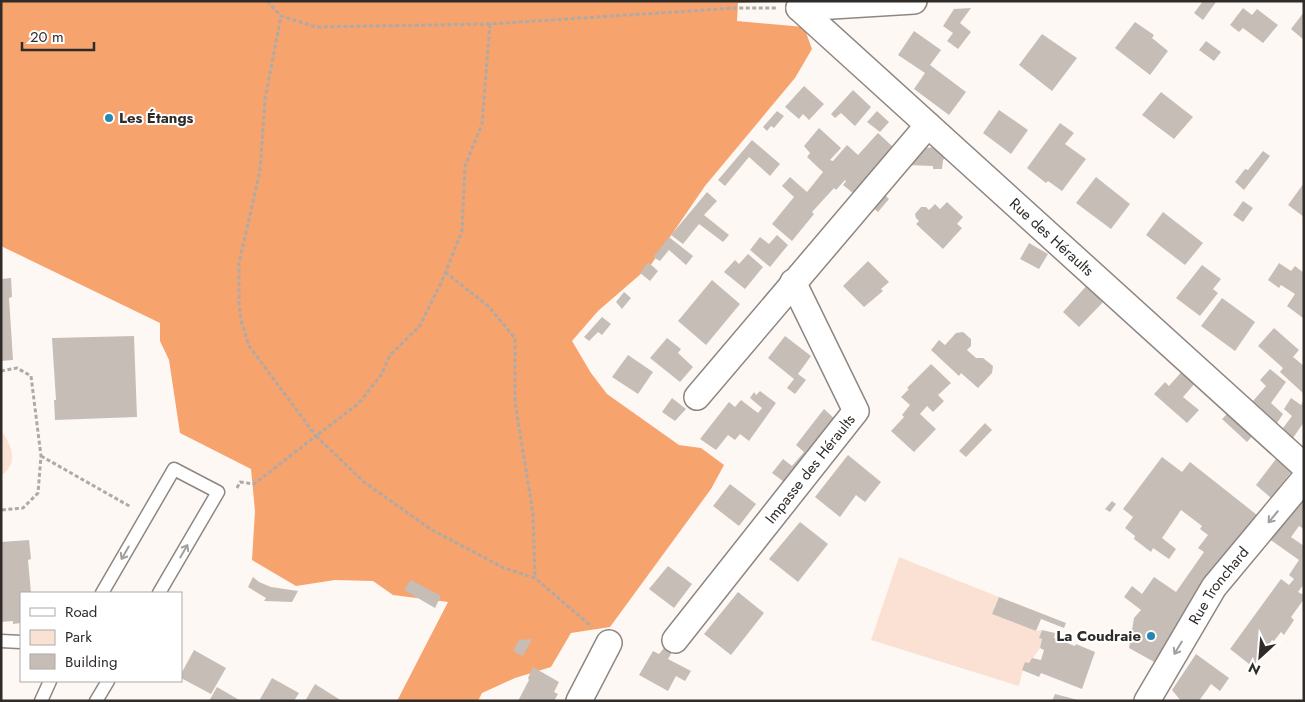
<svg xmlns="http://www.w3.org/2000/svg" width="1305" height="702" viewBox="0 0 1305 702" font-family="Jost,sans-serif">
  <style>
    .green { fill: #fae1d3 }
    .forest { fill: #f7a36e }
    .building { fill: #c7bdb7 }
    .lines { fill: none; stroke-linecap: round; stroke-linejoin: round }
    .lane-casing { stroke: #908681; stroke-width: 15 }
    .street-casing { stroke: #908681; stroke-width: 28 }
    .path { stroke: #afaaa6; stroke-width: 3; stroke-dasharray: 4 2.5; stroke-linecap: butt }
    .lane { stroke: #fff; stroke-width: 12 }
    .street { stroke: #fff; stroke-width: 25 }
    .oneway { stroke: #a1a09e }
    .poi-dot { fill: #2587b2; stroke: #fff; stroke-width: 2 }
    .labels { text-anchor: middle; dominant-baseline: central; stroke-width: 4; stroke-linejoin: round; paint-order: stroke }
    .poi-label { font-size: 15px; font-weight: bold; fill: #2f2b28; stroke: #fff; text-anchor: start }
    .street-label { font-size: 15px; fill: #2f2b28; stroke: #fff }
  </style>
  <rect width="100%" height="100%" fill="#fef8f4"/>
  <!-- green -->
  <g class="green">
    <path d="M1,430C11,445 20,462 1,476Z"/>
    <polygon points="899,557 999,597 992,614 1036,631 1042,630 1039,638 1042,639 1040,648 1029,663 1025,662 1019,686 871,640"/>
  </g>
  <!-- forest -->
  <polygon class="forest" points="1,1 794,1 738,3 737,21 804,27 812,49 795,78 705,186 650,266 598,311 572,341 591,373 607,394 679,445 701,448 724,465 711,489 610,627 571,633 551,667 515,678 482,693 478,701 397,701 448,602 393,595 373,581 335,580 296,586 252,560 255,511 251,469 180,433 169,360 160,341 160,323 1,246"/>
  <!-- building -->
  <g class="building">
    <polygon points="1203,1 1216,2 1203,20 1194,13"/>
    <polygon points="971,8 960,23 971,32 958,49 947,41 953,33 943,26 954,9"/>
    <polygon points="1243,8 1252,15 1257,9 1278,25 1263,43 1243,28 1239,32 1230,25"/>
    <polygon points="1304,12 1304,40 1291,29"/>
    <polygon points="1135,22 1154,35 1152,38 1168,51 1150,75 1115,48"/>
    <polygon points="914,31 941,50 930,65 966,92 949,115 914,89 925,73 898,55"/>
    <polygon points="1042,34 1077,58 1052,91 1019,65"/>
    <polygon points="1206,41 1221,52 1214,61 1199,50"/>
    <polygon points="804,86 824,104 809,120 803,114 799,119 785,107"/>
    <polygon points="853,90 871,107 855,126 841,113 835,118 831,114"/>
    <polygon points="1161,92 1193,117 1174,139 1142,115"/>
    <polygon points="999,110 1028,130 1011,154 983,133"/>
    <polygon points="777,111 784,116 774,128 771,126 767,131 763,127"/>
    <polygon points="877,111 889,122 880,132 867,122"/>
    <polygon points="1060,123 1074,133 1065,144 1086,159 1062,191 1048,181 1046,183 1027,168"/>
    <polygon points="819,128 841,148 830,160 833,161 847,145 858,155 878,133 893,147 854,194 843,185 846,181 845,180 836,190 834,188 812,212 814,214 792,241 772,224 794,197 782,186 790,177 807,192 823,172 807,157 810,153 804,146"/>
    <polygon points="752,140 780,164 770,176 749,157 725,186 718,180"/>
    <polygon points="939,147 948,155 943,160 942,169 933,169 933,166 907,165 923,148"/>
    <polygon points="1263,151 1270,156 1244,190 1235,182 1245,169 1248,170"/>
    <polygon points="1096,177 1130,204 1111,229 1076,203"/>
    <polygon points="1304,183 1304,217 1288,205"/>
    <polygon points="707,192 717,201 704,215 729,235 723,242 699,224 683,244 671,235"/>
    <polygon points="883,193 889,199 878,212 871,206"/>
    <polygon points="1243,201 1253,208 1243,222 1233,215"/>
    <polygon points="947,202 963,217 957,224 962,228 943,249 916,224 919,221 916,218 915,214 921,207 926,207 929,210 935,204 940,209"/>
    <polygon points="1163,212 1203,243 1185,265 1146,235"/>
    <polygon points="777,235 788,245 770,267 750,250 760,237 769,244"/>
    <polygon points="669,237 693,256 686,265 669,250 660,261 653,257"/>
    <polygon points="1029,243 1048,254 1039,269 1020,259"/>
    <polygon points="748,254 763,267 745,289 724,272 735,260 739,264"/>
    <polygon points="868,261 889,282 881,289 883,291 864,307 843,286"/>
    <polygon points="648,262 658,271 650,281 640,273"/>
    <polygon points="1279,263 1291,271 1295,266 1304,273 1303,318 1287,306 1295,294 1281,285 1279,288 1268,280"/>
    <polygon points="1202,265 1221,279 1213,289 1218,293 1200,316 1176,298"/>
    <polygon points="11,278 12,297 9,298 13,360 1,361 1,279"/>
    <polygon points="712,280 740,304 706,345 678,321"/>
    <polygon points="1089,283 1106,299 1079,327 1063,312"/>
    <polygon points="624,292 631,298 622,309 616,302"/>
    <polygon points="1222,298 1255,322 1235,351 1201,326"/>
    <polygon points="602,317 611,324 602,335 598,332 589,341 584,337"/>
    <polygon points="1274,328 1299,350 1293,357 1304,366 1304,394 1280,372 1283,368 1258,346"/>
    <polygon points="963,332 971,339 971,346 967,350 976,358 983,358 993,366 992,373 978,388 961,373 959,376 931,350 939,340 945,345 956,333"/>
    <polygon points="134,336 137,417 55,420 54,400 56,400 52,338"/>
    <polygon points="785,336 811,356 798,374 806,380 795,394 787,388 794,379 768,358"/>
    <polygon points="667,338 681,349 678,353 693,367 680,382 650,358"/>
    <polygon points="628,355 653,372 638,394 612,377"/>
    <polygon points="931,364 951,383 938,395 944,401 933,412 927,406 920,414 936,429 914,452 891,431 904,417 902,415 910,405 901,397 909,389 907,388"/>
    <polygon points="1184,369 1197,381 1183,397 1199,410 1187,423 1154,394 1165,382 1169,386"/>
    <polygon points="1270,369 1286,382 1271,403 1283,414 1277,423 1253,401 1266,386 1260,380"/>
    <polygon points="760,391 776,403 749,441 740,434 735,440 728,435 716,450 700,439 729,402 735,407 741,400 758,413 762,408 750,398 754,392 756,395"/>
    <polygon points="672,398 686,409 675,421 662,412"/>
    <polygon points="1291,398 1301,405 1304,400 1304,422 1293,438 1283,428 1292,416 1284,409"/>
    <polygon points="824,409 836,420 787,484 772,473 783,459 792,466 804,452 796,445"/>
    <polygon points="1230,411 1255,433 1247,442 1222,419"/>
    <polygon points="985,423 992,430 966,457 959,451"/>
    <polygon points="848,455 881,482 865,502 856,495 840,517 815,497"/>
    <polygon points="1279,455 1294,468 1271,498 1256,485"/>
    <polygon points="1162,457 1182,472 1190,462 1257,515 1240,537 1156,663 1129,648 1134,618 1141,610 1124,597 1132,586 1142,594 1154,577 1176,592 1204,552 1198,548 1208,535 1200,529 1202,526 1181,510 1162,538 1176,549 1169,559 1153,548 1151,552 1134,539 1135,536 1125,528 1133,517 1123,509"/>
    <polygon points="730,484 756,504 739,526 713,506"/>
    <polygon points="1304,498 1304,529 1299,526 1291,537 1304,546 1304,584 1298,592 1304,595 1304,599 1291,617 1294,620 1284,635 1281,632 1274,641 1272,640 1253,667 1230,649 1281,579 1289,585 1294,579 1289,575 1299,560 1268,538"/>
    <polygon points="1112,501 1116,504 1110,512 1105,509"/>
    <polygon points="800,522 828,544 798,582 769,559"/>
    <polygon points="29,540 31,559 28,560 31,593 21,593 21,623 13,624 13,621 1,622 1,542"/>
    <polygon points="668,566 692,584 674,608 649,589"/>
    <polygon points="253,577 259,582 271,587 298,591 292,602 264,601 266,598 248,587"/>
    <polygon points="411,580 441,596 435,608 404,590"/>
    <polygon points="738,592 764,613 731,655 704,634"/>
    <polygon points="999,597 1066,623 1064,628 1041,619 1036,631 992,614"/>
    <polygon points="1042,630 1055,633 1054,638 1075,646 1076,644 1095,652 1082,689 1041,673 1039,677 1022,670 1025,662 1029,663 1032,658 1041,660 1044,650 1040,648 1042,639 1039,638"/>
    <polygon points="532,639 523,656 513,651 519,640"/>
    <polygon points="664,648 672,652 668,659 691,671 685,681 676,676 668,691 639,675 653,651 659,654"/>
    <polygon points="194,650 226,668 211,694 181,678 181,674"/>
    <polygon points="1196,654 1229,678 1220,691 1211,684 1199,701 1181,701 1172,690"/>
    <polygon points="533,667 559,682 554,692 558,694 554,701 518,701 529,680 528,678"/>
    <polygon points="272,678 299,693 294,701 259,701"/>
    <polygon points="315,684 342,701 305,701"/>
    <polygon points="217,687 241,701 209,701"/>
    <polygon points="1055,694 1078,700 1078,701 1052,701"/>
  </g>
  <g class="lines">
    <!-- lane casing -->
    <g class="lane-casing">
      <g id="lane">
        <polyline points="102,593 174,469 218,492 159,593"/>
        <polyline points="1,641 21,642"/>
        <polyline points="41,701 50,681"/>
        <polyline points="96,701 108,681"/>
      </g>
    </g>
    <!-- street casing -->
    <g class="street-casing">
      <g id="street">
        <path id="s1" d="M799,8L1304,466"/>
        <polyline points="799,8 914,1"/>
        <polyline points="697,397 928,125"/>
        <path id="s2" d="M675,640L856,411L793,282"/>
        <polyline points="579,701 609,643"/>
        <path id="s3" d="M1147,701L1214,587L1304,479"/>
      </g>
    </g>
    <!-- path -->
    <g class="path">
      <polyline points="267,1 281,16 316,27 490,24 735,8 776,8"/>
      <polyline points="490,24 482,124 465,166 462,231 442,281 419,327 390,355 381,375 359,403 316,436 364,482 432,530 504,568 535,578 592,627"/>
      <polyline points="445,272 488,306 515,338 515,403 533,513 535,578"/>
      <polyline points="1,371 17,368 31,376 41,456 38,493 23,508 1,510"/>
      <polyline points="41,456 131,507"/>
      <polyline points="237,488 240,482 254,484 316,436 249,346 241,320 239,302 239,263 260,171 265,99 281,16"/>
    </g>
    <!-- lane -->
    <use href="#lane" class="lane"/>
    <!-- street -->
    <use href="#street" class="street"/>
  </g>
  <!-- one-way arrows -->
  <defs><path id="oneway-shaft" d="M-6 0H5M1.5-3L5.5 0L1.5 3" fill="none" stroke-width="1.6" stroke-linecap="round" stroke-linejoin="round" transform="scale(1.25)"/></defs>
  <g class="oneway">
    <use href="#oneway-shaft" transform="translate(1273 517) rotate(130)"/>
    <use href="#oneway-shaft" transform="translate(184 551) rotate(-60)"/>
    <use href="#oneway-shaft" transform="translate(125 553) rotate(120)"/>
    <use href="#oneway-shaft" transform="translate(1178 648) rotate(121)"/>
  </g>
  <!-- markers -->
  <g class="poi-dot">
    <circle cx="109" cy="118" r="5"/>
    <circle cx="1151" cy="636" r="5"/>
  </g>
  <g class="labels">
    <!-- poi labels -->
    <g class="poi-label">
      <text x="119" y="118">Les Étangs</text>
      <text x="1141" y="636" text-anchor="end">La Coudraie</text>
    </g>
    <!-- street labels -->
    <g class="street-label">
      <text stroke="none"><textPath href="#s1" startOffset="341">Rue des Héraults</textPath></text>
      <text stroke="none"><textPath href="#s2" startOffset="218">Impasse des Héraults</textPath></text>
      <text stroke="none"><textPath href="#s3" startOffset="136">Rue Tronchard</textPath></text>
    </g>
  </g>
  <!-- border -->
  <rect width="1305" height="702" fill="none" stroke="#2f2b28" stroke-width="5"/>
  <!-- legend -->
  <rect x="20" y="592" width="162" height="90" fill="#ffffff" stroke="#acaaa9"/>
  <rect x="30" y="608" width="25" height="8" fill="#ffffff" stroke="#acaaa9"/>
  <text x="65" y="617" font-size="15" fill="#2f2b28">Road</text>
  <rect x="30" y="630" width="25" height="15" fill="#fae1d3" stroke="#acaaa9"/>
  <text x="65" y="642" font-size="15" fill="#2f2b28">Park</text>
  <rect x="30" y="654" width="25" height="15" fill="#c7bdb7" stroke="#acaaa9"/>
  <text x="65" y="667" font-size="15" fill="#2f2b28">Building</text>
  <!-- north arrow -->
  <g transform="translate(1260 657) rotate(206)" stroke="#ffffff" stroke-width="4" paint-order="stroke">
  <path d="M0-4L9 19L0 12L-9 19Z" fill="#2f2b28"/>
  <text y="-8" font-size="14" font-weight="bold" text-anchor="middle" fill="#2f2b28">N</text>
  </g>
  <!-- scale -->
  <path d="M22 42v8h72v-8" fill="none" stroke="#2f2b28" stroke-width="2.5"/>
  <text x="30" y="42" font-size="15" fill="#2f2b28" stroke="#ffffff" stroke-width="4" paint-order="stroke">20 m</text>
</svg>
